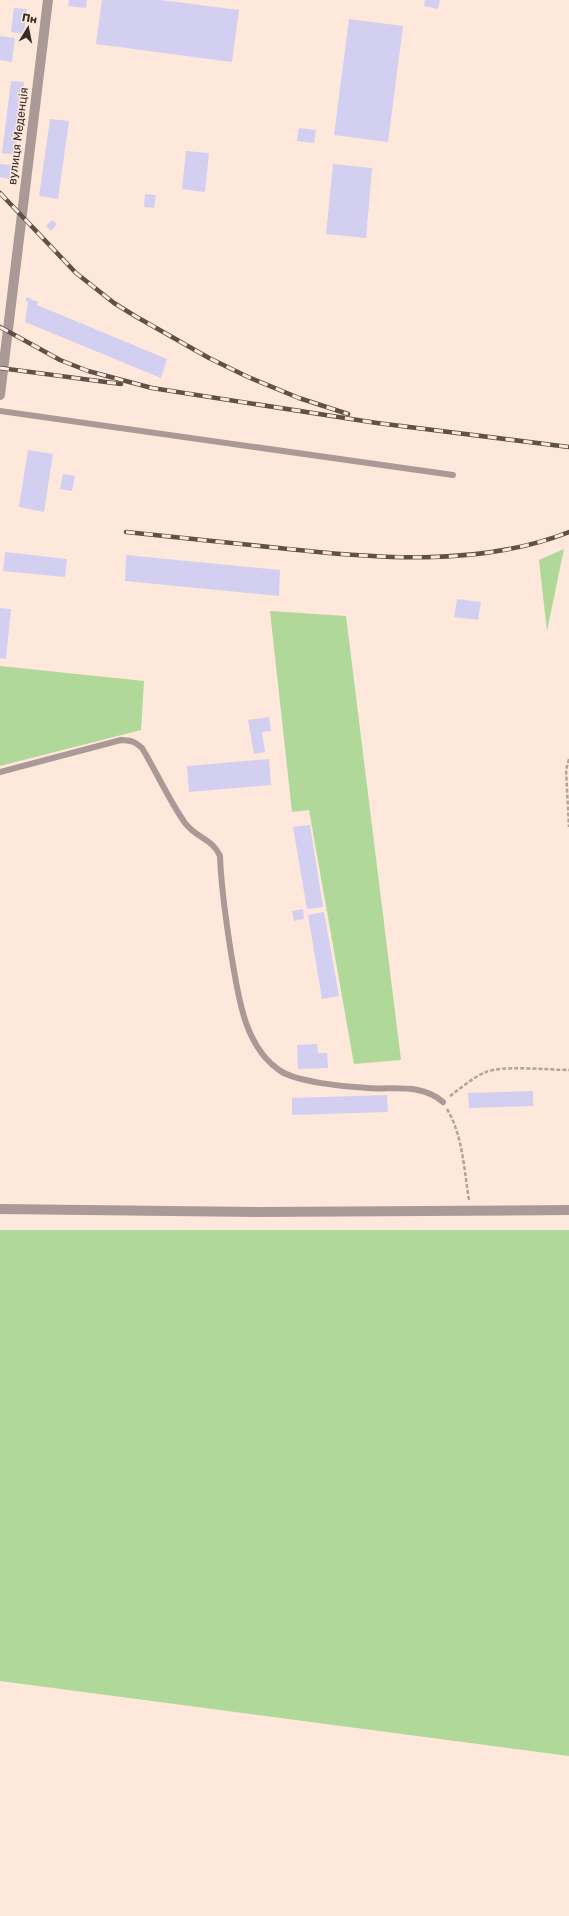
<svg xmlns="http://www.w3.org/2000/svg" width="569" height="1916" viewBox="0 0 569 1916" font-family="Rubik,sans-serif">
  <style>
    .green { fill: #b0d999 }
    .building { fill: #d3cff1 }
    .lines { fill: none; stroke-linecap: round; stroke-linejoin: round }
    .path { stroke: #b5a298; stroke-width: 2.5; stroke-dasharray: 4 2; stroke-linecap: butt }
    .service { stroke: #ab9998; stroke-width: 6 }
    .minor { stroke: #ab9998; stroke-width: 10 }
    .rail-casing { stroke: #605148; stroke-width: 4.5 }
    .rail { stroke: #fee8dc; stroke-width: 3; stroke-dasharray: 9; stroke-linecap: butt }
    .labels { text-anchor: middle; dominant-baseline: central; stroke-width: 3; stroke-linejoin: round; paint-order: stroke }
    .street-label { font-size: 12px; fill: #392c24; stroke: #fee8dc }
  </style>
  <rect width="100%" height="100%" fill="#fee8dc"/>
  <!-- green -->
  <g class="green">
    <polygon points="564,549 547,631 539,560"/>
    <polygon points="270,611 346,616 401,1060 354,1064 309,810 292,812"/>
    <polygon points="0,666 144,681 141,730 0,766"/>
    <polygon points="0,1230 569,1230 569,1756 0,1681"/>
  </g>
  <!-- building -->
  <g class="building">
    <polygon points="69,0 87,0 86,8 68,6"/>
    <polygon points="102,0 161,0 239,10 232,62 96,44"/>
    <polygon points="425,0 440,0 438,9 424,6"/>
    <polygon points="14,8 27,9 24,34 11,32"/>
    <polygon points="349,19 403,26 388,142 334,135"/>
    <polygon points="0,36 15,38 12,62 0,60"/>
    <polygon points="11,81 24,82 15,155 2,153"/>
    <polygon points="50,119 69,121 58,199 39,196"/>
    <polygon points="299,128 316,130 314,143 297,141"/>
    <polygon points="186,151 209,153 205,192 182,189"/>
    <polygon points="0,164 12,165 10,179 0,177"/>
    <polygon points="333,164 372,168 366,238 326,234"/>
    <polygon points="145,194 156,195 154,208 144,207"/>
    <polygon points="52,220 57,224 51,231 46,226"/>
    <polygon points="26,297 38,302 37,305 167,359 161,378 25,322 28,302 26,301"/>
    <polygon points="28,450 53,454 44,512 19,507"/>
    <polygon points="63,474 75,476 72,491 60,489"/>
    <polygon points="5,552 67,559 65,577 3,571"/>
    <polygon points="126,555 280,570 279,596 125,581"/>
    <polygon points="457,599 481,602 478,620 454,617"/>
    <polygon points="0,608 11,609 6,659 0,658"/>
    <polygon points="269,717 271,731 262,732 265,752 254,754 248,720"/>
    <polygon points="269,759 271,785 189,792 187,766"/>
    <polygon points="310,825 323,907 307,909 293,827"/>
    <polygon points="303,909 304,919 294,921 292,911"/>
    <polygon points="324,912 339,996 322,999 308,915"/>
    <polygon points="317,1044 318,1053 327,1053 328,1068 298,1069 297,1045"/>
    <polygon points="533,1091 533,1106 469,1108 468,1093"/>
    <polygon points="387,1095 388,1112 292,1115 292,1098"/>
  </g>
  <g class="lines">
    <!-- path -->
    <g class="path">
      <polyline points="569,759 566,770 569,827"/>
      <path d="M450,1096C461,1088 472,1078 486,1072C502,1065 549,1070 569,1070"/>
      <path d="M447,1109C463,1136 464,1170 469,1200"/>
    </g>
    <!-- service -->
    <g class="service">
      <polyline points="0,411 453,475"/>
      <path d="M0,772L121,740C131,740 135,742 142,748C157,773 169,800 185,823C196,838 213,839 220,856C221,889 226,920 231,953C238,993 243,1045 279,1070C295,1082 346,1087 368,1088C394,1090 421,1083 443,1102"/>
    </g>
    <!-- minor -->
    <g class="minor">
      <polyline points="0,395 48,0"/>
      <polyline points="0,1209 257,1212 569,1210"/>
    </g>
    <!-- rail casing -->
    <g class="rail-casing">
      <g id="rail">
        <polyline points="0,193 76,273 114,303 135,316 209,358 248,377 299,398 348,414"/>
        <polyline points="0,327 60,360 88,371 152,388 377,423 569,447"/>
        <polyline points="0,368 121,384"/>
        <path d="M126,532C177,537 228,543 279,548C374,558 477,568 569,532"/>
      </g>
    </g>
    <!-- rail -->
    <use href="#rail" class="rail"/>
  </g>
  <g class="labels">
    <!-- street labels -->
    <g class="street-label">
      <text transform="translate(18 136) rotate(-83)">вулиця Меденція</text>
    </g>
  </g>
  <!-- north arrow -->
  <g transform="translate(28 28) rotate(10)" stroke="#fee8dc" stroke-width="3" paint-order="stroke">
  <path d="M0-3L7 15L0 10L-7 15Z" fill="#392c24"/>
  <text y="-6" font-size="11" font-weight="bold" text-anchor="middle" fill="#392c24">Пн</text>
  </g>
</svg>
